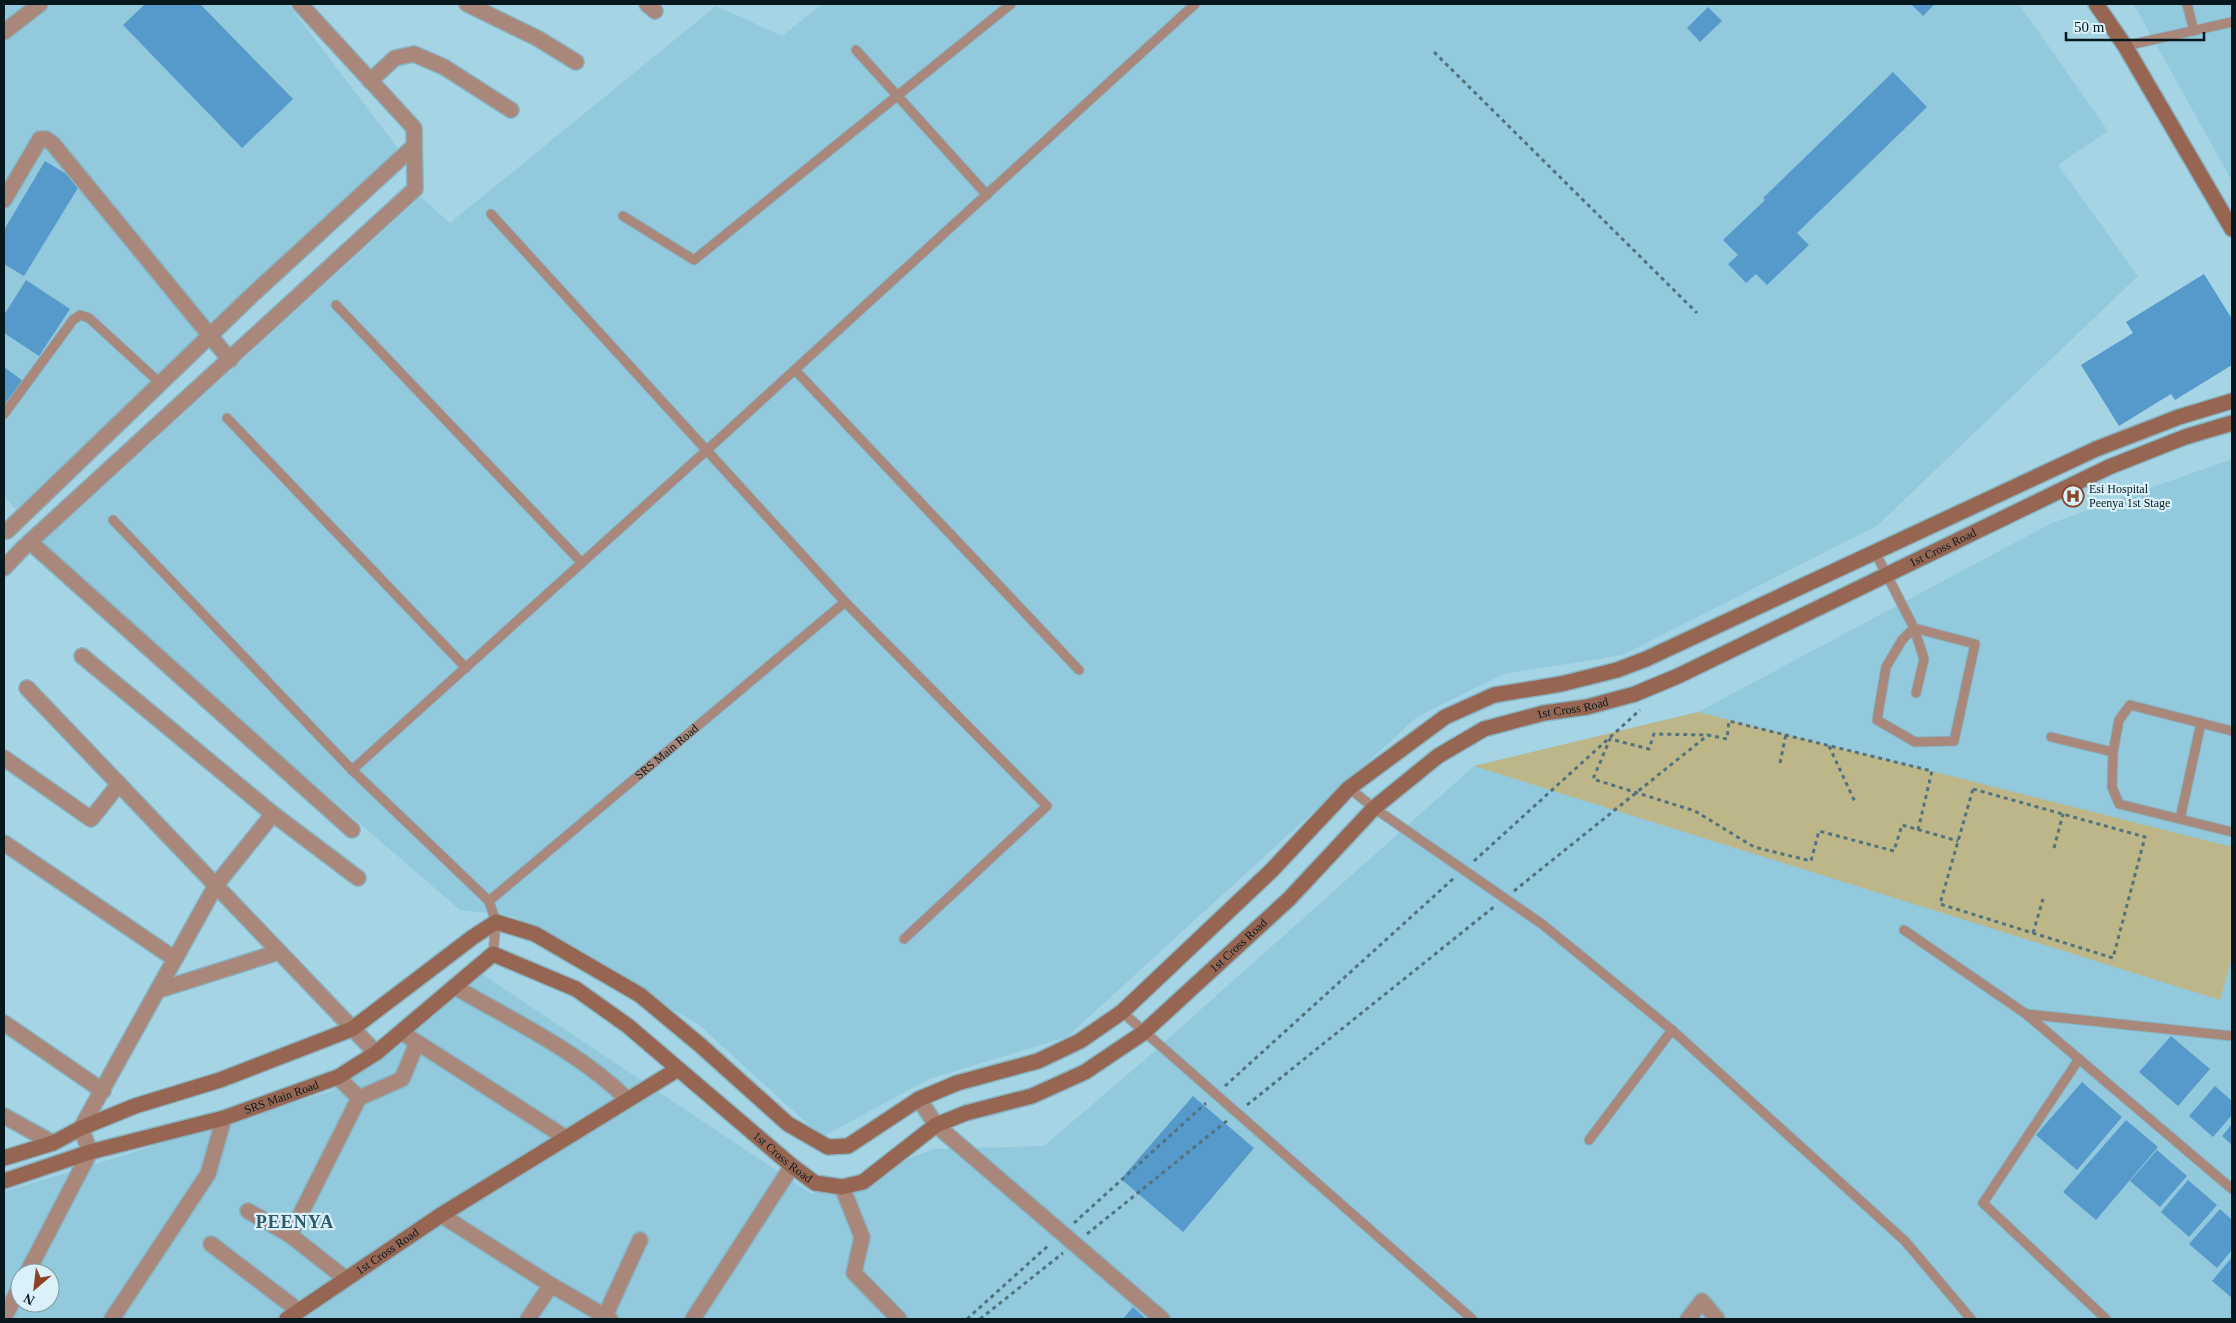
<svg xmlns="http://www.w3.org/2000/svg" width="2236" height="1323" viewBox="0 0 2236 1323" font-family="Georgia,serif">
  <style>
    .built { fill: #92c9dd; fill-rule: evenodd }
    .green { fill: #bcb689 }
    .building { fill: #569acb }
    .lines { fill: none; stroke-linecap: round; stroke-linejoin: round }
    .lane-casing { stroke: #88b3c1; stroke-width: 11 }
    .street-casing { stroke: #88b3c1; stroke-width: 18 }
    .secondary-casing { stroke: #88b3c1; stroke-width: 18 }
    .path { stroke: #52737e; stroke-width: 3; stroke-dasharray: 4 4; stroke-linecap: butt }
    .lane { stroke: #a9877b; stroke-width: 9 }
    .street { stroke: #a9877b; stroke-width: 15 }
    .secondary { stroke: #966653; stroke-width: 15 }
    .labels { text-anchor: middle; dominant-baseline: central; stroke-width: 4.5; stroke-linejoin: round; paint-order: stroke }
    .poi-label { font-size: 12px; fill: #06181e; stroke: #daf1fa; text-anchor: start }
    .street-label { font-size: 12px; fill: #06181e; stroke: #daf1fa }
    .district-label { font-size: 18px; font-weight: bold; letter-spacing: 1px; fill: #2d5a68; stroke: #daf1fa }
  </style>
  <rect width="100%" height="100%" fill="#a5d5e5"/>
  <!-- built -->
  <g class="built">
    <polygon points="4,4 288,4 400,151 23,518 4,496"/>
    <polygon points="822,4 2019,4 2108,131 2058,165 2138,276 1878,525 1623,655 1503,674 1417,717 1067,1037 929,1079 822,1137 699,1025 513,916 460,910 39,546 421,197 450,223 716,6 782,36"/>
    <polygon points="2132,4 2232,4 2232,181 2137,10"/>
    <path d="M2232,459V1319H4V1192L332,1091L470,966L812,1194L934,1149L1044,1146L1142,1062L1474,766L1698,712L2052,523ZM20,1273H50V1303H20Z"/>
  </g>
  <!-- green -->
  <polygon class="green" points="1698,712 2232,847 2232,957 2220,1000 1474,766"/>
  <!-- building -->
  <g class="building">
    <polygon points="145,4 200,4 293,99 242,148 123,25"/>
    <polygon points="1911,4 1935,4 1923,16"/>
    <polygon points="1708,7 1722,21 1700,42 1687,28"/>
    <polygon points="1893,72 1927,107 1797,233 1809,245 1767,285 1756,274 1746,283 1728,264 1738,255 1723,240 1765,200 1763,198"/>
    <polygon points="45,161 81,183 24,276 4,264 4,230"/>
    <polygon points="2204,274 2232,319 2232,365 2175,400 2171,394 2119,426 2081,365 2133,333 2126,322"/>
    <polygon points="26,280 70,309 39,356 4,333 4,315"/>
    <polygon points="4,367 23,381 4,408"/>
    <polygon points="2171,1036 2210,1069 2178,1106 2139,1072"/>
    <polygon points="2082,1082 2122,1117 2077,1170 2036,1135"/>
    <polygon points="2215,1086 2232,1101 2232,1115 2213,1137 2189,1116"/>
    <polygon points="1193,1096 1254,1148 1183,1232 1121,1179"/>
    <polygon points="2126,1120 2158,1147 2096,1220 2063,1192"/>
    <polygon points="2232,1124 2232,1145 2222,1136"/>
    <polygon points="2157,1150 2187,1176 2160,1207 2130,1181"/>
    <polygon points="2188,1180 2217,1205 2189,1237 2161,1212"/>
    <polygon points="2220,1209 2232,1220 2232,1250 2217,1268 2189,1244"/>
    <polygon points="2232,1257 2232,1298 2212,1281"/>
    <polygon points="1133,1307 1146,1319 1123,1319"/>
  </g>
  <g class="lines">
    <!-- lane casing -->
    <g class="lane-casing">
      <g id="lane">
        <polyline points="2187,4 2194,31"/>
        <polyline points="2125,46 2232,22"/>
        <polyline points="856,50 987,195"/>
        <polyline points="491,214 845,602 1047,806 904,939"/>
        <polyline points="623,216 694,260 1011,4"/>
        <polyline points="336,305 582,563"/>
        <polyline points="795,370 1079,670"/>
        <polyline points="4,414 73,320 80,315 89,318 160,383"/>
        <polyline points="227,418 466,668"/>
        <polyline points="113,520 352,770 489,901 496,922 493,954"/>
        <polyline points="1875,552 1914,628 1975,644 1954,741 1915,742 1877,720 1886,667 1902,640 1914,628 1924,659 1916,693"/>
        <polyline points="2232,731 2130,705 2119,720 2113,752 2112,787 2119,804 2232,832"/>
        <polyline points="2051,737 2113,752"/>
        <polyline points="352,770 707,450 1195,4"/>
        <polyline points="1349,788 1374,808 1542,924 1672,1030 1905,1241 1971,1319"/>
        <polyline points="2180,819 2201,723"/>
        <path id="s1" d="M489,901L845,602"/>
        <polyline points="1904,930 2026,1014 2232,1189"/>
        <polyline points="1122,1012 1472,1319"/>
        <polyline points="2026,1014 2232,1036"/>
        <polyline points="2079,1059 1983,1203 2106,1319"/>
        <polyline points="1589,1140 1672,1030"/>
      </g>
    </g>
    <!-- street casing -->
    <g class="street-casing">
      <g id="street">
        <polyline points="467,4 537,38 576,62"/>
        <polyline points="647,4 655,11"/>
        <polyline points="4,32 40,4"/>
        <polyline points="370,81 395,58 414,54 444,67 511,110"/>
        <polyline points="4,200 40,139 46,139 53,144 230,360"/>
        <polyline points="7,531 250,297 414,146"/>
        <polyline points="30,542 352,830"/>
        <polyline points="4,568 22,549 415,189 414,128 300,4"/>
        <polyline points="82,656 273,814 358,878"/>
        <polyline points="27,688 376,1053"/>
        <polyline points="4,758 91,819 119,784"/>
        <polyline points="4,843 175,959"/>
        <path d="M455,987C513,1021 580,1052 628,1100"/>
        <polyline points="159,990 279,952"/>
        <polyline points="4,1023 103,1091"/>
        <polyline points="401,1032 566,1138"/>
        <polyline points="338,1077 359,1098 290,1235 346,1279"/>
        <polyline points="359,1098 402,1079 417,1043"/>
        <polyline points="919,1099 936,1125 1162,1319"/>
        <polyline points="4,1116 53,1143"/>
        <polyline points="842,1187 862,1237 854,1273 899,1319"/>
        <polyline points="248,1211 290,1235"/>
        <polyline points="441,1215 551,1285 528,1319"/>
        <polyline points="211,1244 299,1311"/>
        <polyline points="27,1273 90,1152 81,1128 216,885 273,814"/>
        <polyline points="551,1285 610,1319"/>
        <polyline points="605,1316 640,1240"/>
        <polyline points="4,1318 20,1287"/>
        <polyline points="112,1319 208,1174 224,1118"/>
        <polyline points="693,1319 792,1166"/>
        <polyline points="1688,1319 1702,1301 1717,1319"/>
      </g>
    </g>
    <!-- secondary casing -->
    <g class="secondary-casing">
      <g id="secondary">
        <polyline points="2096,4 2125,46 2232,229"/>
        <polyline points="4,1158 53,1143 81,1128 135,1106 220,1080 352,1029 473,937 496,922 535,934 640,995 700,1045 788,1124 828,1147 848,1146 919,1099 957,1083 1038,1061 1080,1041 1122,1012 1271,871 1349,788 1445,717 1494,695 1561,684 1617,670 1646,659 2096,449 2179,417 2232,401"/>
        <path id="s2" d="M4,1181L90,1152L224,1118L338,1077L376,1053L493,954L576,989L628,1026L792,1166L815,1183L842,1187L863,1182L936,1125L966,1113L1032,1096L1085,1072L1143,1033L1289,899L1374,808L1438,756L1484,729L1544,713L1587,707L1635,694L1678,676L2109,467L2185,437L2232,423"/>
        <path id="s3" d="M287,1319L441,1215L678,1069"/>
      </g>
    </g>
    <!-- path -->
    <g class="path">
      <polyline points="1434,52 1697,313"/>
      <polyline points="1829,746 1855,802"/>
      <polyline points="1780,763 1786,734"/>
      <polygon points="1973,789 2145,837 2113,958 1940,904"/>
      <polyline points="1918,830 1932,771 1729,721 1727,739 1708,735 1654,734 1649,749 1610,739 1593,779 1695,811 1754,847 1811,861 1819,831 1894,851 1902,825 1958,841"/>
      <polyline points="2054,848 2063,814"/>
      <polyline points="1474,861 1640,710"/>
      <polyline points="1514,891 1708,735"/>
      <polyline points="2033,933 2043,899"/>
      <polyline points="1225,1086 1454,878"/>
      <polyline points="1247,1105 1495,906"/>
      <polyline points="1074,1223 1206,1103"/>
      <polyline points="1087,1234 1228,1120"/>
      <polyline points="967,1319 1050,1244"/>
      <polyline points="980,1319 1063,1253"/>
    </g>
    <!-- lane -->
    <use href="#lane" class="lane"/>
    <!-- street -->
    <use href="#street" class="street"/>
    <!-- secondary -->
    <use href="#secondary" class="secondary"/>
  </g>
  <!-- icons -->
  <defs>
    <g id="hospital-ring" transform="scale(1.125)"><circle r="9.5" fill="#daf1fa" stroke="#8b4225" stroke-width="1.5"/><path d="M-5-5h3v3.5h4V-5h3V5h-3V1.5h-4V5h-3Z" fill="#8b4225"/></g>
  </defs>
  <g fill-rule="evenodd">
    <use href="#hospital-ring" x="2073" y="496"/>
  </g>
  <g class="labels">
    <!-- poi labels -->
    <g class="poi-label">
      <text x="2089" y="489">Esi Hospital<tspan x="2089" dy="14">Peenya 1st Stage</tspan></text>
    </g>
    <!-- street labels -->
    <g class="street-label">
      <text stroke="none"><textPath href="#s2" startOffset="2271">1st Cross Road</textPath></text>
      <text stroke="none"><textPath href="#s2" startOffset="1866">1st Cross Road</textPath></text>
      <text stroke="none"><textPath href="#s1" startOffset="232">SRS Main Road</textPath></text>
      <text stroke="none"><textPath href="#s2" startOffset="1446">1st Cross Road</textPath></text>
      <text stroke="none"><textPath href="#s2" startOffset="290">SRS Main Road</textPath></text>
      <text stroke="none"><textPath href="#s2" startOffset="905">1st Cross Road</textPath></text>
      <text stroke="none"><textPath href="#s3" startOffset="121">1st Cross Road</textPath></text>
    </g>
    <!-- district labels -->
    <g class="district-label">
      <text x="295" y="1222">PEENYA</text>
    </g>
  </g>
  <!-- border -->
  <rect width="2236" height="1323" fill="none" stroke="#06181e" stroke-width="10"/>
  <!-- north arrow -->
  <g transform="translate(35 1288) rotate(208)"><circle r="24" fill="#daf1fa" stroke="#859aa2"/>
  <path d="M0-4L9 19L0 12L-9 19Z" fill="#8b4225"/>
  <text y="-8" font-size="14" font-weight="bold" text-anchor="middle" fill="#06181e">N</text>
  </g>
  <!-- scale -->
  <path d="M2066 32v8h138v-8" fill="none" stroke="#06181e" stroke-width="2.5"/>
  <text x="2074" y="32" font-size="15" fill="#06181e" stroke="#daf1fa" stroke-width="4" paint-order="stroke">50 m</text>
</svg>
